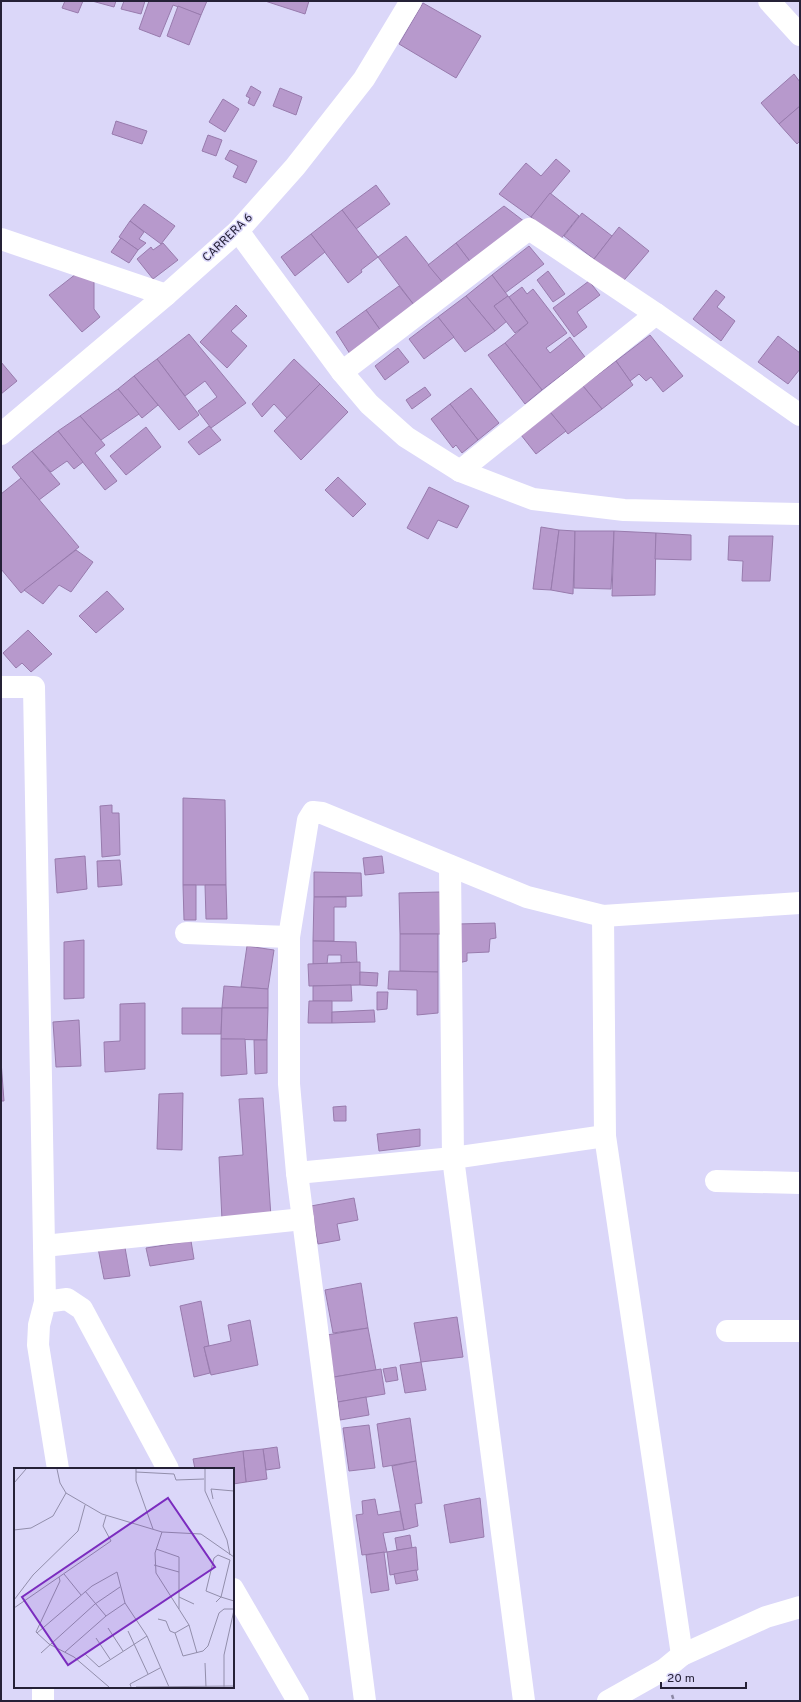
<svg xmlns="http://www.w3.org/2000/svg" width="801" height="1702" viewBox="0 0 801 1702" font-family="Overpass,sans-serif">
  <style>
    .building { fill: #b799cc; stroke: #987bad }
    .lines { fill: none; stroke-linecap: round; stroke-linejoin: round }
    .path { stroke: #8c88a5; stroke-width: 2.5; stroke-dasharray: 4 2; stroke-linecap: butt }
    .street { stroke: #fff; stroke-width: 22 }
    .labels { text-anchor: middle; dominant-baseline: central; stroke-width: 3; stroke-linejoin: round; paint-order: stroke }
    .street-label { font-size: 12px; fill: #252137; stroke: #dbd7f9 }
    .inset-road { fill: none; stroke: #928eab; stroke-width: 1 }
    .view { fill: #7b2cbf; fill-opacity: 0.15; stroke: #7b2cbf; stroke-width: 2 }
    .inset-edge { fill: none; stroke: #252137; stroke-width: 2 }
  </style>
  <rect width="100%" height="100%" fill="#dbd7f9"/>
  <!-- building -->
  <g class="building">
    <polygon points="65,1 83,1 78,13 62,8"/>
    <polygon points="92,1 116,1 114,7"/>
    <polygon points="124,1 145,1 141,14 121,9"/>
    <polygon points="149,1 207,1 201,15 173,5 160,37 139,29"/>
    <polygon points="265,1 309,1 305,14"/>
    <polygon points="423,3 481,36 456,78 399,44"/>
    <polygon points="178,6 201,15 189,45 167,36"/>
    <polygon points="794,74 800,82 800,106 779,124 761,103"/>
    <polygon points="251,86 261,92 254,106 248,103 250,98 246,96"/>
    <polygon points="280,88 302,97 296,115 273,106"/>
    <polygon points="223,99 239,109 225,132 209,122"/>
    <polygon points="800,106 800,141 797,144 779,124"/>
    <polygon points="116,121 147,131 142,144 112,134"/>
    <polygon points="208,135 222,140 216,156 202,151"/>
    <polygon points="230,150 257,161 246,183 233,177 238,166 225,159"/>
    <polygon points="556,159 570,171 531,217 499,194 526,163 541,176"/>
    <polygon points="376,185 390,204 356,229 342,210"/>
    <polygon points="550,193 579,216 560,240 531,217"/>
    <polygon points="144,204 175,226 161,244 130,221"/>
    <polygon points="504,206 525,222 472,264 456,243"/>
    <polygon points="342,210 378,257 361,270 362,272 348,283 311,234"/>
    <polygon points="582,213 612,236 594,259 564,236"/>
    <polygon points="130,221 144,232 139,239 146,243 138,250 119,237"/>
    <polygon points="619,227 649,251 619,286 591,263"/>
    <polygon points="311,234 325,252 295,276 281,257"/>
    <polygon points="406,236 444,284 414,305 378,257"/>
    <polygon points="121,238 138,250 129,263 111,252"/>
    <polygon points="163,243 178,260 153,279 137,259 151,247 153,250"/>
    <polygon points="456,243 472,264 444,284 428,265"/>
    <polygon points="529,246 544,264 505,293 492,275"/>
    <polygon points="81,270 94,275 94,309 100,317 82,332 49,295"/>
    <polygon points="548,271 565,294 553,302 537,280"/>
    <polygon points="492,275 508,296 494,306 507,321 495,331 466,296"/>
    <polygon points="589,281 600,295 577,312 587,327 574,337 553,308"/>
    <polygon points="399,286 414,305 381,331 366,310"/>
    <polygon points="522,287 527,294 533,289 567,333 546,348 550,353 570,337 585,357 542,390 505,343 528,323 509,297"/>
    <polygon points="716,290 725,297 717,307 735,321 721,341 693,319"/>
    <polygon points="466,296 495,331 465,352 438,317"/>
    <polygon points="508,296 528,323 515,333 494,306"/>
    <polygon points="236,305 247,316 231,331 247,346 227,368 200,342"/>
    <polygon points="366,310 381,331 350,354 336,332"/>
    <polygon points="438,317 454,337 424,359 409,339"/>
    <polygon points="189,334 246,403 211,428 198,411 217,397 205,381 185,396 157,359"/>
    <polygon points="650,335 683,376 663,392 651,377 646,381 639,374 630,381 616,361"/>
    <polygon points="778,336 800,353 800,369 788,384 758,362"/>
    <polygon points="505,343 542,390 525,404 488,355"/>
    <polygon points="398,348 409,362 385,380 375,366"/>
    <polygon points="157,359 199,415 179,430 134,376"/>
    <polygon points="294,359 320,384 287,418 274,404 262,417 252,404"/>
    <polygon points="616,361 633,385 602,409 583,386"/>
    <polygon points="1,362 17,381 1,394"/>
    <polygon points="134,376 158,405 142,418 118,389"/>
    <polygon points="320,384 348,412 301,460 274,431"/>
    <polygon points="583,386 602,409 568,434 550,412"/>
    <polygon points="425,387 431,395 412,409 406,400"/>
    <polygon points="471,388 499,423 478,440 450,404"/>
    <polygon points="118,389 139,414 101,440 80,416"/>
    <polygon points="450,404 478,440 462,453 456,445 453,448 431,419"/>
    <polygon points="550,412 566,431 536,454 521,435"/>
    <polygon points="80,416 105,445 95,453 117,481 105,490 58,431"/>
    <polygon points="209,426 221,440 199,455 188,442"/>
    <polygon points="146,427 161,447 126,475 110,456"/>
    <polygon points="58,431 83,462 74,469 67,461 51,472 32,451"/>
    <polygon points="32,451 60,484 39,500 12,467"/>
    <polygon points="338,477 366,504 353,517 325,490"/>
    <polygon points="21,478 79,547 21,593 1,569 1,494"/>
    <polygon points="429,487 469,506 457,528 438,520 428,539 407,528"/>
    <polygon points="541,527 559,530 551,590 533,589"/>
    <polygon points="559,530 575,531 573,594 551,590"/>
    <polygon points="575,531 614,531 611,589 574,588"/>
    <polygon points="614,531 656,533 655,595 612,596"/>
    <polygon points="656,533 691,535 691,560 655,559"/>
    <polygon points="729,536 773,536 770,581 742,581 743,561 728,560"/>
    <polygon points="76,550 93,562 71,592 59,585 43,604 24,590"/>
    <polygon points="107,591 124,609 96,633 79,616"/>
    <polygon points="28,630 52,654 31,672 22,663 16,668 3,653"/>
    <polygon points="183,798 225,800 226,885 183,885"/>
    <polygon points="112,805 112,813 119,813 120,855 102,857 100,806"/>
    <polygon points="85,856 87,889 57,893 55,859"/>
    <polygon points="382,856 384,873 365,875 363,858"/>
    <polygon points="120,860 122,885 98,887 97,861"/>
    <polygon points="314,872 361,873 362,896 314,897"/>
    <polygon points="183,885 196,885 196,920 184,920"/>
    <polygon points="205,885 226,885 227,919 206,919"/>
    <polygon points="440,892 441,934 400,934 399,893"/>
    <polygon points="314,897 346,897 346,907 334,907 334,941 313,941"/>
    <polygon points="495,923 496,938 490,939 489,952 467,953 467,961 458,963 458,924"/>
    <polygon points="400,934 438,934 438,972 400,971"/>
    <polygon points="84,940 84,998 64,999 64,942"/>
    <polygon points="313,941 356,942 357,963 341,963 341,955 328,955 327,964 313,964"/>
    <polygon points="247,946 274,950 268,989 241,987"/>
    <polygon points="360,962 360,985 309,986 308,964"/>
    <polygon points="389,971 438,972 438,1013 417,1015 417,990 388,989"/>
    <polygon points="360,972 378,973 377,986 360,985"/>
    <polygon points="351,985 352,1001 313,1001 313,986"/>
    <polygon points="224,986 268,989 268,1008 222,1008"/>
    <polygon points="377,992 388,992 387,1009 377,1010"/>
    <polygon points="309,1001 332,1001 332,1023 308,1023"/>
    <polygon points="145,1003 145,1069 105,1072 104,1042 120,1041 120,1004"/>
    <polygon points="182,1008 222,1008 221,1034 182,1034"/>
    <polygon points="222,1008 268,1008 267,1040 221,1039"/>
    <polygon points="374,1010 375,1022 332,1023 332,1012"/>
    <polygon points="79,1020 81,1066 56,1067 53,1022"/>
    <polygon points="221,1039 245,1039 247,1074 221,1076"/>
    <polygon points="254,1040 267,1040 267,1073 255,1074"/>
    <polygon points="1,1061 4,1101 1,1101"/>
    <polygon points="183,1093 182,1150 157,1149 159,1094"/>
    <polygon points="263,1098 271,1217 222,1220 219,1157 243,1155 239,1099"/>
    <polygon points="346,1106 346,1121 334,1121 333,1107"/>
    <polygon points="420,1129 420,1146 379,1151 377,1134"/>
    <polygon points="354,1198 358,1220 337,1224 340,1240 318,1244 311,1206"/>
    <polygon points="191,1241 194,1259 150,1266 146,1248"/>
    <polygon points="124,1242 130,1276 104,1279 98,1248"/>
    <polygon points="361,1283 368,1328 333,1333 325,1290"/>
    <polygon points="201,1301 209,1346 204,1347 210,1373 194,1377 180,1306"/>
    <polygon points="457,1317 463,1357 421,1362 414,1323"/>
    <polygon points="250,1320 258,1365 211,1375 204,1347 231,1341 228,1325"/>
    <polygon points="368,1328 376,1370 334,1377 327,1335"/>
    <polygon points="421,1362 426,1390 405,1393 400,1365"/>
    <polygon points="396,1367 398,1380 386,1382 383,1369"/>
    <polygon points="381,1369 385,1394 338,1402 334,1377"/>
    <polygon points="366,1397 369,1415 340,1420 338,1402"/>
    <polygon points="410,1418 416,1461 383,1467 377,1424"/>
    <polygon points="369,1425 375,1468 349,1471 343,1428"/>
    <polygon points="277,1447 280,1468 266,1470 263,1449"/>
    <polygon points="263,1449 267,1479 246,1482 243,1451"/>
    <polygon points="243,1451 246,1482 233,1484 233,1469 195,1469 193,1459"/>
    <polygon points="416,1461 422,1503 415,1504 418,1526 404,1530 392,1466"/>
    <polygon points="480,1498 484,1537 450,1543 444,1505"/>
    <polygon points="375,1499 378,1515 400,1511 404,1530 383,1533 387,1552 362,1555 356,1515 363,1514 362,1501"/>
    <polygon points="410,1535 412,1548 397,1550 395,1538"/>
    <polygon points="416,1547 418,1570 390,1575 387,1552"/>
    <polygon points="384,1552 389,1590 371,1593 366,1555"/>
    <polygon points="416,1570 418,1580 396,1584 394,1574"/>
  </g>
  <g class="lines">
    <!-- path -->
    <polyline class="path" points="672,1695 674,1701"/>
    <!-- street -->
    <g class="street">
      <polyline points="769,1 800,35"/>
      <polyline points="238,231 342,372 369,404 406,437 460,471 533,499 624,510 800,514"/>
      <polyline points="1,239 166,295"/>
      <polyline points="342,372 529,229 656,314 800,415"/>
      <polyline points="1,434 166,295 238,231 295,167 364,79 411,1"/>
      <polyline points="460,471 656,314"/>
      <polyline points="1,687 34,687 45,1302"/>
      <polyline points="450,866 453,1158 524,1701"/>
      <polyline points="603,916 605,1136 682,1655"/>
      <polyline points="186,933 289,937"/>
      <polyline points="297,1173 453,1158 605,1136"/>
      <polyline points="716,1181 800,1183"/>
      <polyline points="44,1246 303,1219"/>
      <polyline points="727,1331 800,1331"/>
      <polyline points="58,1469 38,1345 39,1325 45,1302 67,1299 82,1309 168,1469"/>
      <polyline points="233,1589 298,1701"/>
      <polyline points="43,1701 43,1687"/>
      <polyline points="365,1701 297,1173 289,1084 289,937 308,820 313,812 322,813 527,897 603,916 800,903"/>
      <polyline points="608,1701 665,1669 682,1655 766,1617 800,1607"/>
    </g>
  </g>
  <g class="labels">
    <!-- street labels -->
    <g class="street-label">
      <text transform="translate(228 238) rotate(-44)">CARRERA 6</text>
    </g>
  </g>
  <!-- overview -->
  <g transform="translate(14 1468)">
    <rect width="220" height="220" fill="#dbd7f9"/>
    <path class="inset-road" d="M43,1L46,15L52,25L88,46L148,64L187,66L220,89M122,1V13L139,61M191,1V23L213,72L216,87M122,4L160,6L162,12L190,11M0,15L12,1M199,31L197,21L220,23M0,62L17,60L39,48L52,25M148,64L141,85L142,105L175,157L183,185M142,81L165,89V141M204,87L216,92L207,129L192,123L200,90ZM140,97L165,104M50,106L67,127M45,109L97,73L89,58L92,48M71,123L92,148M165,129L180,136M0,132L19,107L64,63L71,37M202,134L207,129L220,133M0,140L45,109L46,113L22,164L35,176L60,189L95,219M144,151L152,153L156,163L161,165L175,157M94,160L109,183M114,163L134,206M23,165L78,118L103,104L111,135L133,168L155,219M161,165L169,188L189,183L194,178L205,145L210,141H220M82,170L96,191M51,184L92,148L111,135M27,185L81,136L106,119M71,186L85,199L133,168M191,195L192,219M117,219L116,216L146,200M122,219L220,218M210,219V187L220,142"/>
    <path class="view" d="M154,30L201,99L54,197L8,129Z"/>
    <rect width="220" height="220" class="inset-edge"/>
  </g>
  <!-- border -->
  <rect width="801" height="1702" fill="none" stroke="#252137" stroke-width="4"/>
  <!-- scale -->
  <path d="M661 1682v6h85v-6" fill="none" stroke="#252137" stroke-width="2"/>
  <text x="667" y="1682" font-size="12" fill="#252137" stroke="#dbd7f9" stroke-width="3" paint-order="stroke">20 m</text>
</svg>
